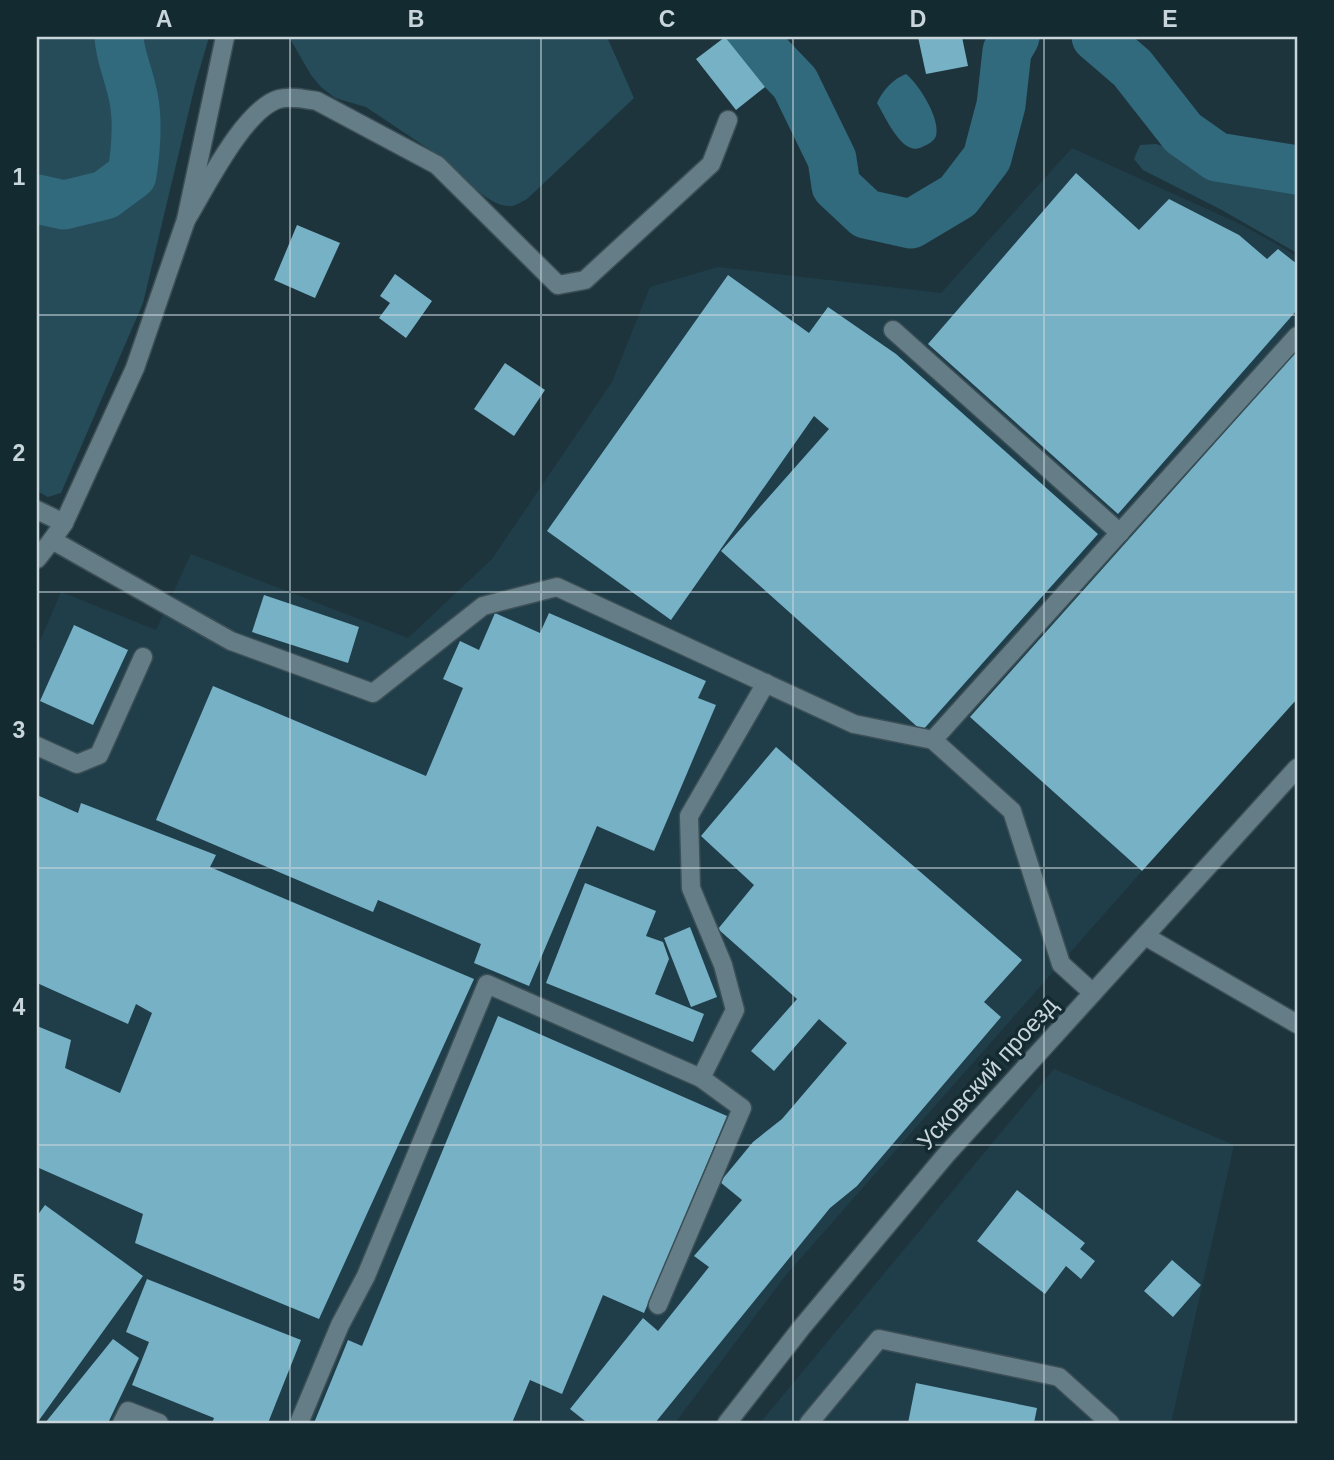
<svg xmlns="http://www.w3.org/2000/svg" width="1334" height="1460" viewBox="0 0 1334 1460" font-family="Helvetica,sans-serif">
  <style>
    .built { fill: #203e49 }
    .green { fill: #264c5a }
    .water { fill: #31697d }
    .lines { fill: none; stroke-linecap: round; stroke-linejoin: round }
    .river { stroke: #31697d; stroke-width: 49 }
    .building { fill: #77b1c6 }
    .minor-casing { stroke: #3c4f56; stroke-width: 21 }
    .minor { stroke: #657d86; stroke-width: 18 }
    .grid { fill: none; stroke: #c8d5da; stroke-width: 2; stroke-opacity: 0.55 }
    .labels { text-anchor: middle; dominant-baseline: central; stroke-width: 7; stroke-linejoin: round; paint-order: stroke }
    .street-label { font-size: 24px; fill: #c8d5da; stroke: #142a31 }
    .neatline { fill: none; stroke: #c8d5da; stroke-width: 2.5 }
    .grid-label { font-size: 23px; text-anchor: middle; font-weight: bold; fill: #c8d5da }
  </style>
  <rect width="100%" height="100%" fill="#1e343c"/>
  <!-- built -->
  <g class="built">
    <polygon points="1072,148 1242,225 1297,256 1297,699 1142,871 786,1275 675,1423 37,1423 37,648 61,592 156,630 191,554 408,638 492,559 612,382 650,287 718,267 941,293"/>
    <polygon points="1054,1069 1234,1145 1171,1423 760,1423"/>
  </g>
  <!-- green -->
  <g class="green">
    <polygon points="37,37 209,37 195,85 143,303 61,493 48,497 37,491"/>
    <path d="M289,37H607L634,98L527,199C523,201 517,205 512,206C488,208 464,176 448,162L366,107L335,98L321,87L311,75Z"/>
    <polygon points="1156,144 1217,163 1247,177 1280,186 1297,185 1297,253 1220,209 1143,170 1134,159 1140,145"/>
  </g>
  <!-- water -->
  <path class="water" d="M906,74C919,84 941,120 936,136C934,141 929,144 924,146C919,149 914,150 909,147C896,141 884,115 877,103C883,90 893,79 906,74Z"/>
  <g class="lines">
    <!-- river -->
    <g class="river">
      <polyline points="751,37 795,83 832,159 836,186 866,214 911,224 958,196 987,158 1001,105 1007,51 1015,37"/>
      <polyline points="1096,37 1132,68 1183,133 1217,157 1297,170"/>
      <path d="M37,199L64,205L105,195L132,175C136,149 139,117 132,91C128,72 120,56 119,37"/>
    </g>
  </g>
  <!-- building -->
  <g class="building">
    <polygon points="725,37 765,87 736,110 696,59"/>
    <polygon points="918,37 962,37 968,66 926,74"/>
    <polygon points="1076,173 1139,230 1169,199 1239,235 1267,259 1278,249 1297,264 1297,310 1118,514 928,344"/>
    <polygon points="297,225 340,243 315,298 274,280"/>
    <polygon points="395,274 432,301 406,338 379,318 390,303 380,296"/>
    <polygon points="728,275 809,333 828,307 896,354 1098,534 922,731 721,551 829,429 814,416 671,620 547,531"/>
    <polygon points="1297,351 1297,699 1142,871 970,717"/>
    <polygon points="505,363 545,390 514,436 474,409"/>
    <polygon points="264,595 359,627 348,663 252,632"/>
    <polygon points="495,613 540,633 549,613 706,681 698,698 716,705 654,851 597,826 529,986 474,963 481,944 378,900 373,912 156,820 213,686 426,776 463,688 443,679 460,641 479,650"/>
    <polygon points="74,625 128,650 93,725 40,701"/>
    <polygon points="776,747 1022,960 984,1002 1001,1017 857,1186 830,1208 655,1423 584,1423 585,1421 570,1409 643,1318 658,1331 709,1267 694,1256 742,1200 720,1182 753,1142 782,1119 847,1043 819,1019 774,1071 751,1051 797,999 718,929 754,885 701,836"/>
    <polygon points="37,795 78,813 81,803 216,855 210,867 474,979 319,1319 135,1243 143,1214 39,1168 37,1174 37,1026 71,1040 65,1068 120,1093 152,1013 136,1004 128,1024 37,983"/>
    <polygon points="585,883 656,911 646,936 663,942 669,959 655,994 704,1014 693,1042 546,983"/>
    <polygon points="690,927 717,997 691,1007 664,938"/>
    <polygon points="498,1016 727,1116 644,1313 603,1295 562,1394 530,1380 512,1423 314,1423 348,1340 362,1346"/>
    <polygon points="1017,1190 1085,1243 1080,1249 1095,1261 1081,1279 1066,1266 1045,1294 977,1241"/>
    <polygon points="45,1205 143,1276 37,1423 37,1216"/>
    <polygon points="1172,1260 1201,1285 1173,1317 1144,1291"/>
    <polygon points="147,1279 301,1340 268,1423 212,1423 214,1418 132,1385 149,1342 126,1332"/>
    <polygon points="113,1339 139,1358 108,1423 45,1423"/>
    <polygon points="916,1383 1037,1408 1034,1423 908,1423"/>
  </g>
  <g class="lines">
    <!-- minor casing -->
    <g class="minor-casing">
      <g id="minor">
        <path d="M186,220C205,189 244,109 279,99C290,96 305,99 317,101L437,165L558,285L585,280L711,164L728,120"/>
        <polyline points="893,330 1120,533"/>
        <polyline points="37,510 64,523"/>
        <polyline points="52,540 231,641 373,693 483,606 557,587 854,724 933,740"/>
        <polyline points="37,559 52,540 64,523 135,368 186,220 225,37"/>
        <polyline points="37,746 77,764 99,755 143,657"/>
        <polyline points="1145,936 1297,1024"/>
        <polyline points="1093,993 1061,964 1012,811 933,740 1297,336"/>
        <polyline points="658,1305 742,1108 701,1078"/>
        <polyline points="122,1423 128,1411 159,1423"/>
        <polyline points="299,1423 340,1325 366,1276 487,984 701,1078 735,1010 723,965 691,888 689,816 766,683"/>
        <polyline points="727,1423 802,1327 945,1156 1297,768"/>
        <polyline points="809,1423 879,1339 1059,1377 1110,1423"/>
      </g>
    </g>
    <!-- minor -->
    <use href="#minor" class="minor"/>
  </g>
  <!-- grid -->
  <path class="grid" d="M290,37V1423M541,37V1423M793,37V1423M1044,37V1423M37,315H1297M37,592H1297M37,868H1297M37,1145H1297"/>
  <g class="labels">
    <!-- street labels -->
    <g class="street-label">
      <text transform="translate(987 1073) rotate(-48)">Усковский проезд</text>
    </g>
  </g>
  <!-- border -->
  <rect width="1334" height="1460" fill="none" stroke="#142a31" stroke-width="77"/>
  <rect x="38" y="38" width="1258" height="1384" class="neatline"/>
  <g class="grid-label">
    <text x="164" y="27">A</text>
    <text x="416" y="27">B</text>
    <text x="667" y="27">C</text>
    <text x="918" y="27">D</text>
    <text x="1170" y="27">E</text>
    <text x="19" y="185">1</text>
    <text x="19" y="461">2</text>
    <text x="19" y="738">3</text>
    <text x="19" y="1015">4</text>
    <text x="19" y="1291">5</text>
  </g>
</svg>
